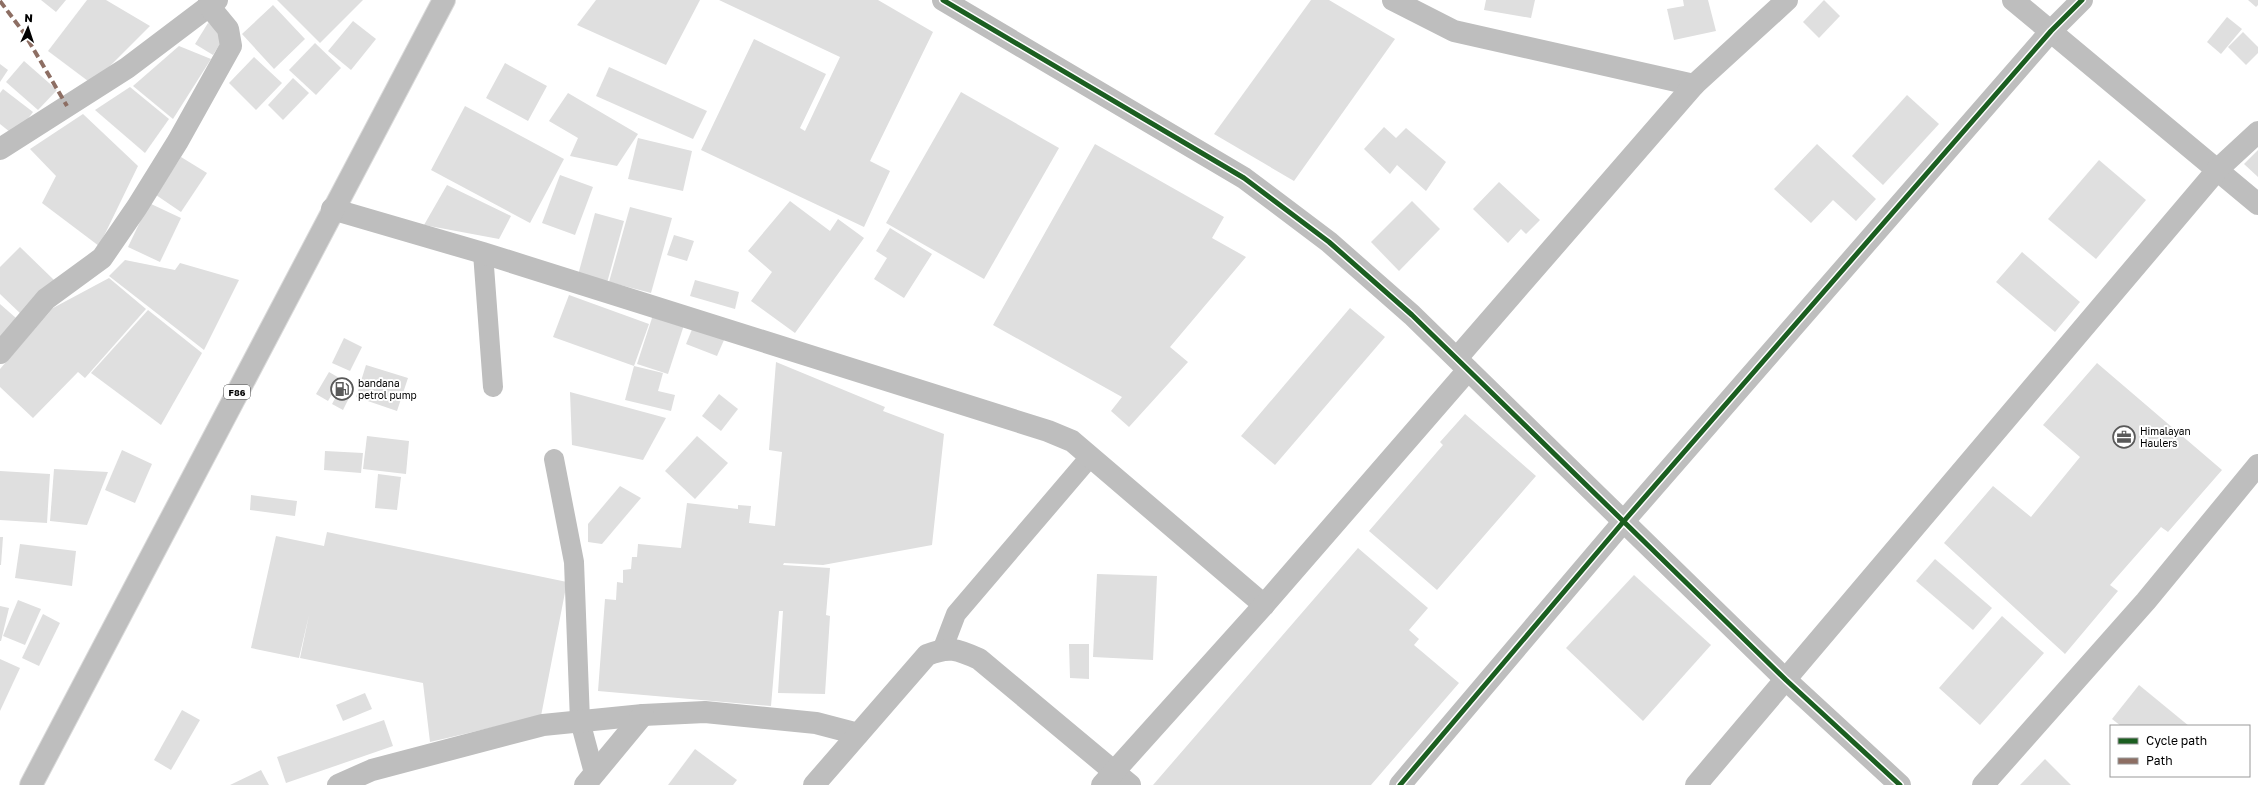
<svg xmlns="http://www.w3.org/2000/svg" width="2258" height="785" viewBox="0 0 2258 785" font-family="'Golos Text',sans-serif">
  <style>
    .building { fill: #dfdfdf }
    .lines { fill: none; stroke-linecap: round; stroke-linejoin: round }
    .primary-casing { stroke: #dbdbdb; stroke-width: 24 }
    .lane { stroke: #bebebe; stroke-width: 20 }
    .street { stroke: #bebebe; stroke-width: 22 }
    .primary { stroke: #bebebe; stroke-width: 22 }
    .quiet { stroke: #8d6e63; stroke-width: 4; stroke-dasharray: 8 4; stroke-linecap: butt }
    .cycleway-casing { stroke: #fff; stroke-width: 8 }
    .cycleway { stroke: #1b5e20; stroke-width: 5 }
    .labels { text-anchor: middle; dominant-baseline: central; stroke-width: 4; stroke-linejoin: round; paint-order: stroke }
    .shield { fill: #fff; stroke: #4c4c4c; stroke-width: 1 }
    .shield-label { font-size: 9px; font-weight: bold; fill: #000 }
    .poi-label { font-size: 10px; fill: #000; stroke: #fff; text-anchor: start }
  </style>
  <rect width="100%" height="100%" fill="#fff"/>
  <!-- building -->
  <g class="building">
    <polygon points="41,0 66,0 56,12"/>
    <polygon points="87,0 106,0 150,26 92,84 48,51"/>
    <polygon points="277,0 363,0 320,43"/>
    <polygon points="596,0 700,0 666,65 577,25"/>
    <polygon points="719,0 878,0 933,32 870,161 890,171 864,227 701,150 754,39 826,74 800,128 805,131 840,57"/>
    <polygon points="1311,0 1329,0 1395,39 1294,181 1214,134"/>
    <polygon points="1486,0 1535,0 1531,18 1484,10"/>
    <polygon points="1683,0 1708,0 1716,31 1674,40 1667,9 1684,6"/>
    <polygon points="1824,0 1840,16 1819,38 1803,22"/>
    <polygon points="2248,0 2258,0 2258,5 2256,7"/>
    <polygon points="273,5 305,39 274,69 242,34"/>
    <polygon points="2227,17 2242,29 2221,54 2207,42"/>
    <polygon points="353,21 376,39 351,70 328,51"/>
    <polygon points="208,23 226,34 213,55 195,44"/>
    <polygon points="2243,32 2258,47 2258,53 2246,65 2228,47"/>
    <polygon points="315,43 341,68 316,95 289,70"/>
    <polygon points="179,46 211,59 173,119 133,86"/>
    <polygon points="254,57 282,83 256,110 229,83"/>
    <polygon points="24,61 57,90 38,110 6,82"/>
    <polygon points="505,63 547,86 528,121 486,98"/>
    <polygon points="0,64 8,70 0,82"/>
    <polygon points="609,67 707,111 693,139 596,96"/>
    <polygon points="293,78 309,93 283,120 268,105"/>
    <polygon points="130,87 169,119 145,153 95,110"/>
    <polygon points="3,89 33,112 15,136 0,124 0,93"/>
    <polygon points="961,92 1059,148 984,279 886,223"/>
    <polygon points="568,93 638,134 617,166 570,156 578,138 549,121"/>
    <polygon points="1907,95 1939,124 1883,185 1852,156"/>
    <polygon points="465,106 564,159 530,223 431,170"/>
    <polygon points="83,114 138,166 99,246 42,203 56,176 30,149"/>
    <polygon points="1384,127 1396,138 1406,128 1446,162 1426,191 1397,165 1390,174 1364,149"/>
    <polygon points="638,138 692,151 683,191 628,179"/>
    <polygon points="1095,144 1224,217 1212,238 1246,257 1170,347 1188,362 1129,427 1111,411 1122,397 993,325"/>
    <polygon points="1817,144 1876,199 1856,221 1833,200 1811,223 1774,189"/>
    <polygon points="2258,150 2258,177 2244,164"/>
    <polygon points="181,157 207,173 181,212 156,195"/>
    <polygon points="2099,160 2146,200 2096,259 2048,219"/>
    <polygon points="560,175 593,187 575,235 542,223"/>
    <polygon points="1499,182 1540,220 1526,234 1521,229 1508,243 1473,209"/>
    <polygon points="447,185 511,216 499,239 424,225"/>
    <polygon points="790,201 830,231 838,219 864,238 795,333 751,301 772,272 748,251"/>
    <polygon points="1412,201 1440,229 1399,271 1371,242"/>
    <polygon points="149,203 181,218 160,262 128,247"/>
    <polygon points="630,207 672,218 651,293 609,282"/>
    <polygon points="595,213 624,221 607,283 578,275"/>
    <polygon points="890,228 932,254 904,298 874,279 887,258 876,251"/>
    <polygon points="674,235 694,241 687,261 667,255"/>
    <polygon points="20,247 55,281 22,315 0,294 0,267"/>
    <polygon points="2022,252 2080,302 2055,332 1996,282"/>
    <polygon points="125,260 175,270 180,263 239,280 204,350 109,276"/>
    <polygon points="109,278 146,309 85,378 78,372 33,418 0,387 0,369 53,308"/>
    <polygon points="695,280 739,292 735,309 690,296"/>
    <polygon points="569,295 649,324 634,366 663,373 658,391 675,395 671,411 625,400 634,366 553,337"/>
    <polygon points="0,304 16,318 0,337"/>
    <polygon points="1350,308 1385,337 1275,465 1241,436"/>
    <polygon points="148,310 202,353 161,425 91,373"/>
    <polygon points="653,315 684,325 668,374 637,364"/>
    <polygon points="693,327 724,340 717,356 686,344"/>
    <polygon points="344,338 362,347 350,371 332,363"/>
    <polygon points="776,362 885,407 883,411 944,434 932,545 823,565 784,563 783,565 830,568 826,615 830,616 825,694 778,693 783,611 779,611 771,706 598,691 605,599 616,600 617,582 623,583 623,570 631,569 632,557 637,557 638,544 681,548 687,503 738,509 738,505 751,506 749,523 775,526 782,452 769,450"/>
    <polygon points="2097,363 2222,470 2168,532 2161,527 2110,585 2118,591 2065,654 1944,543 1993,486 2031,517 2080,457 2043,425"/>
    <polygon points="366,365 408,378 397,411 356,397"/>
    <polygon points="329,372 341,379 328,401 316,394"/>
    <polygon points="344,382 354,388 343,410 332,404"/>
    <polygon points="570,392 666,418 643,460 572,445"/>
    <polygon points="719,394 738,409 721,431 702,416"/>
    <polygon points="1465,414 1536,476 1437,590 1369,531 1443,445 1440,442"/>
    <polygon points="367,436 409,441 406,474 363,469"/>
    <polygon points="697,436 728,463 695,499 665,471"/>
    <polygon points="122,450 152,464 135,503 105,490"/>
    <polygon points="325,451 363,453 361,473 324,470"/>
    <polygon points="54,469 108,472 87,525 50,521"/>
    <polygon points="0,471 50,474 47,523 0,520"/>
    <polygon points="378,474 401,477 397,510 375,508"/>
    <polygon points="620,486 641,498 602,544 588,542 588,524"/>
    <polygon points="251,495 297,501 295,516 250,510"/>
    <polygon points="327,532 567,582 541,716 430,742 423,683 300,658 309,615 299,658 251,648 276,536 324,546"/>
    <polygon points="0,537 3,537 1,565 0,565"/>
    <polygon points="20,544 76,551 72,586 15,578"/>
    <polygon points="1358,548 1428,608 1409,630 1419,639 1414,645 1459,683 1371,785 1153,785"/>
    <polygon points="1935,559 1992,608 1973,630 1916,581"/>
    <polygon points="1097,574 1157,576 1153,660 1093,657"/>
    <polygon points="1634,575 1711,645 1643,721 1566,648"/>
    <polygon points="18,600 41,609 25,645 3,636"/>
    <polygon points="0,606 9,608 1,641 0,641"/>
    <polygon points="43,614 60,623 39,666 22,658"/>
    <polygon points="2002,616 2044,653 1980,725 1939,688"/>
    <polygon points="1069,644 1089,644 1089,679 1070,678"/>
    <polygon points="0,659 20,668 0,711"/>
    <polygon points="2139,685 2189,726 2121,726 2112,719"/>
    <polygon points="365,693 372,709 343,721 336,705"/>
    <polygon points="182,710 200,720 171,770 154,760"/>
    <polygon points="384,720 393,746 286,783 277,757"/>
    <polygon points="695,749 737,780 733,785 668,785"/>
    <polygon points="2045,759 2071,785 2020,785"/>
    <polygon points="261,770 269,785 230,785"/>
  </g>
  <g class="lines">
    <!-- primary casing -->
    <g class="primary-casing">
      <polyline id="primary" points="31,785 444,0"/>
    </g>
    <!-- lane -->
    <g class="lane">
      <polyline points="483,253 493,387"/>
      <polyline points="554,459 574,562 580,721 594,773"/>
      <polyline points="943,648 956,614 1090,457"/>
    </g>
    <!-- street -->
    <g class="street">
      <polyline points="943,0 1244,178 1329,242 1412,315 1786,680 1900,785"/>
      <polyline points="1393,0 1454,31 1694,85"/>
      <polyline points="2013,0 2258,204"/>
      <polyline points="0,149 127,68 217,0"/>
      <polyline points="332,209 483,253 1048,431 1072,441 1264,605"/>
      <polyline points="0,353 46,299 102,258 137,207 178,141 231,46 228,29 209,6 209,0"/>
      <polyline points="1457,358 1694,85 1787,0"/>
      <polyline points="338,785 372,770 543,725 643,715 705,712 816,723 858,734"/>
      <polyline points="585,785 643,715"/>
      <path d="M814,785L927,655C949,646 957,649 979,659L1130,785"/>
      <polyline points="1102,785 1264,605 1468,370"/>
      <polyline points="1400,785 1624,521 2051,31 2082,0"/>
      <polyline points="1696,785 2218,169 2258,132"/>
      <polyline points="1983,785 2146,601 2258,465"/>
    </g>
    <!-- primary -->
    <use href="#primary" class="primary"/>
    <!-- quiet -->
    <polyline class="quiet" points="0,1 24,33 67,106"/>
    <!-- cycleway casing -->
    <g class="cycleway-casing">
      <g id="cycleway">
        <polyline points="943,0 1244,178 1329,242 1412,315 1786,680 1900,785"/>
        <polyline points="1400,785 1624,521 2051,31 2082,0"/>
      </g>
    </g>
    <!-- cycleway -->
    <use href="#cycleway" class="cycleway"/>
  </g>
  <!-- icons -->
  <defs>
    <g id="fuel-ring" transform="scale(1.15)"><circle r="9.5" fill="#fff" stroke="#595959" stroke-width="1.5"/><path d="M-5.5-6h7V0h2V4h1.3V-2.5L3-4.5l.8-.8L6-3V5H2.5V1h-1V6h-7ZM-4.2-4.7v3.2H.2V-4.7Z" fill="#595959"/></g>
    <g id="office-ring" transform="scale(1.15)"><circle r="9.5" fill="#fff" stroke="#595959" stroke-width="1.5"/><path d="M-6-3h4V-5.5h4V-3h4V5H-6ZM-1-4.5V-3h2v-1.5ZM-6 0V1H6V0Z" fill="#595959"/></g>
  </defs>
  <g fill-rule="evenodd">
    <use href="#fuel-ring" x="342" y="389"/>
    <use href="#office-ring" x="2124" y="437"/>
  </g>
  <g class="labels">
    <!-- shield labels -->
    <rect class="shield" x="224" y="385" width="26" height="14" rx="3"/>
    <g class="shield-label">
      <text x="237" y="392">F86</text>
    </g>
    <!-- poi labels -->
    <g class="poi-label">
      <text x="358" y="383">bandana<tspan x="358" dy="12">petrol pump</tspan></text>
      <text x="2140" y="431">Himalayan<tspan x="2140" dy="12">Haulers</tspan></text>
    </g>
  </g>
  <!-- legend -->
  <rect x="2110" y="725" width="140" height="52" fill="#ffffff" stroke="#999999"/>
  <rect x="2118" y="738" width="20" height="6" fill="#1b5e20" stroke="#999999"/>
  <text x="2146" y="745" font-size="12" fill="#000000">Cycle path</text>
  <rect x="2118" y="758" width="20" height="6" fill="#8d6e63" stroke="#999999"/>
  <text x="2146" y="765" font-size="12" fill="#000000">Path</text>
  <!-- north arrow -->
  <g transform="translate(28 28) rotate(3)" stroke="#ffffff" stroke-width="3" paint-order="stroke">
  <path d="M0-3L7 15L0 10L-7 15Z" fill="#000000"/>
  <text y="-6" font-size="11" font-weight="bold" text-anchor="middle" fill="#000000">N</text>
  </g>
</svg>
